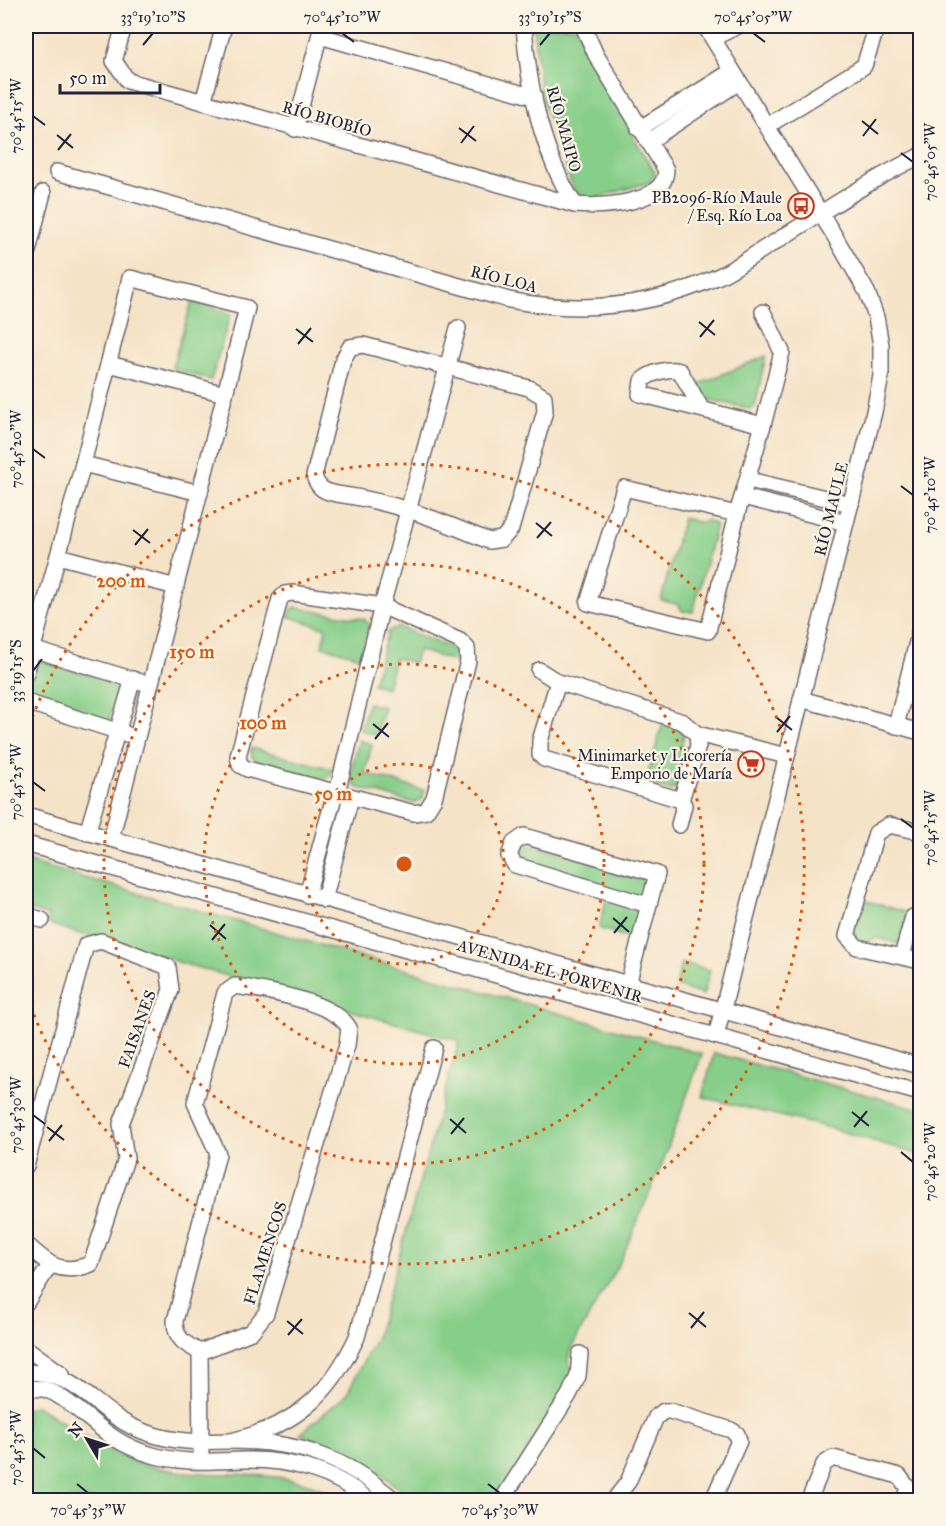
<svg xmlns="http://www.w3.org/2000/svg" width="946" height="1526" viewBox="0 0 946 1526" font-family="'IM FELL Great Primer',serif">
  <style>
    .green { fill: #86ce89; stroke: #547862; stroke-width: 1.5 }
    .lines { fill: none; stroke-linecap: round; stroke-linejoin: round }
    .minor-casing { stroke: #6c666c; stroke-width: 18 }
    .minor { stroke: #fff; stroke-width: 15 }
    .ticks { fill: none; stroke: #22223b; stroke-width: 2 }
    .ring { fill: none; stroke: #de560e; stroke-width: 3; stroke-dasharray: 3 6 }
    .labels { text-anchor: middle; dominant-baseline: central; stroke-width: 4.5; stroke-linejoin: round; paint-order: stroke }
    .street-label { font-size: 16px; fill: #22223b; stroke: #fcf5e5 }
    .poi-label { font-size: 16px; fill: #22223b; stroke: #fcf5e5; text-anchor: end }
    .centre { fill: #de560e; stroke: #fcf5e5; stroke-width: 3 }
    .ring-label { font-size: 18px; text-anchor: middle; font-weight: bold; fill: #de560e; stroke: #fcf5e5; stroke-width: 4.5; stroke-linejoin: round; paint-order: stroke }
    .neatline { fill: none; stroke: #22223b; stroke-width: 2 }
    .ticks-label { font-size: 15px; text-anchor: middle; fill: #22223b }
  </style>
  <rect width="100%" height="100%" fill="#fcf5e5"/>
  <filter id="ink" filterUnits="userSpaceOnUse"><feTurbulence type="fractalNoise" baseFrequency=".0167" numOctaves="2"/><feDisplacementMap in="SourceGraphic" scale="12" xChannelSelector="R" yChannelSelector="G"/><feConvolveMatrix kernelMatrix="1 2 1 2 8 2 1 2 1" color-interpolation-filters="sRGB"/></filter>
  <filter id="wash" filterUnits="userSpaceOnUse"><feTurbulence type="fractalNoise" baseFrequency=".008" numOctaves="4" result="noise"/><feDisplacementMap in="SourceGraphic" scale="24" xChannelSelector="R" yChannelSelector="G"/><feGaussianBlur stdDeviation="1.35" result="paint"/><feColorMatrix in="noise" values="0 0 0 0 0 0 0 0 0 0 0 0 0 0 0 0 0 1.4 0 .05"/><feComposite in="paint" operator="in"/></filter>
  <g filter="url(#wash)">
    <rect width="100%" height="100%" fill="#f5e3c8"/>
    <!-- green -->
    <g class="green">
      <polygon points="533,26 576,26 597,75 655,173 650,182 589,200 574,191 541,96"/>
      <polygon points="192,301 231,313 211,380 172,368"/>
      <polygon points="766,356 755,406 751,409 703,398 697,385"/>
      <polygon points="683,518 702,523 707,520 716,525 693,612 682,611 679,605 661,600"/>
      <polygon points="294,607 364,619 369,624 360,657 322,646 326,628 287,616"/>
      <polygon points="399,627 451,648 460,663 418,650 414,663 395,658 387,688 373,684 388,631"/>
      <polygon points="37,660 121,684 109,720 26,695"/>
      <polygon points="368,703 384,707 376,735 360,730"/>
      <polygon points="663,723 685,731 681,746 689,749 679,786 670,791 645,783"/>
      <polygon points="359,740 372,744 365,773 425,791 422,800 413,803 357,787 349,779"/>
      <polygon points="251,748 333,769 331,776 325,779 256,761 252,757"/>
      <path d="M520,842L642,872L651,885L634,940L599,928L609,888L523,863C515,856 516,851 520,842Z"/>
      <path d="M26,861L702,1054L662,1164L620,1262L570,1350L568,1359L573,1375L497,1500H410C378,1466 345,1448 300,1434L346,1395L377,1335L459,1041L181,963L104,936H86L46,923L49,916L26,909Z"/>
      <polygon points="861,899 908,913 899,944 877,938 866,942 858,940 852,930"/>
      <polygon points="681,963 710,970 703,995 676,986"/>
      <polygon points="714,1053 920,1109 920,1155 830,1128 702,1097"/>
      <path d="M36,1406C73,1427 109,1456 150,1466C214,1483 284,1461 342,1500H26V1408Z"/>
    </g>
  </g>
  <g filter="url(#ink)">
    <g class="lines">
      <!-- minor casing -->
      <g class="minor-casing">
        <g id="minor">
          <path d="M124,26L114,61L128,81L575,205C601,207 665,205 666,170L596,55L583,26"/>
          <path d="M524,26C528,86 542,154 575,205"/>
          <polyline points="705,26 834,235 867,292 876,317 881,345 881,376 874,412 716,1036"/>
          <polyline points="320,36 534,97"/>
          <polyline points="713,38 738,26"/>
          <polyline points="203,102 224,26"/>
          <polyline points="767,126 864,66 877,26"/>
          <polyline points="295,129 322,26"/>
          <polyline points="639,129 732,71"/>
          <polyline points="648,142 739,82"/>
          <path d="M57,172L509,300C581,314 652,307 719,276C737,268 753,255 770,245C819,215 868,181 920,156"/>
          <polyline points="26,259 43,193"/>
          <polyline points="763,312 782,352 763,425"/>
          <path d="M363,345L529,388L544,397L545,411L511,529L502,539L489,541C436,519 395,502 337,494C324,492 318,488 314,476L343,360L350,347Z"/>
          <polyline points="109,364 225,394"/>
          <path d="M701,408L680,371C670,367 649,373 642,381L640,394L763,425L737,514"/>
          <polyline points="83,464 200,493"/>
          <polyline points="749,480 851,504"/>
          <polygon points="624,488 737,514 708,631 588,603"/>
          <polyline points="743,497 846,523"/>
          <polyline points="58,556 176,587"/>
          <polygon points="293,593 382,606 460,641 467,648 468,661 434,798 426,811 414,813 247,769 240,765 238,756 280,599 285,594"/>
          <polyline points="32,649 141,682"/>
          <polyline points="539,670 558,682 683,722 697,734"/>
          <polyline points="26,673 83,464 130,278 247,308 111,839"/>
          <polyline points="558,682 540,741 540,755 544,759 681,800"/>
          <polyline points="801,699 920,732"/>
          <polyline points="26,702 126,734"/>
          <polyline points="896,726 920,630"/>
          <polyline points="697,734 787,756"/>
          <polyline points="337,793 382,606 458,328"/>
          <polyline points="26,815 920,1066"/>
          <polyline points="679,825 684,805 681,800 698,746 697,734"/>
          <polyline points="920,832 889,825 876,833 847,936 857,947 920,961"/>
          <polyline points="87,833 133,679"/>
          <polyline points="26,844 920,1093"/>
          <polyline points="307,895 335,793"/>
          <polyline points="324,900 351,797"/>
          <polyline points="26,915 42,920"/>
          <polyline points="902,956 913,917"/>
          <polyline points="628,984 657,874 524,836 514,843 509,856 515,865 648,905"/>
          <path d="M235,986C264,990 335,1002 349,1028L347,1045L266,1313L251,1332L200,1352C185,1344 175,1339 175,1321L218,1154L195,1103L225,993Z"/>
          <path d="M26,1166L86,945L101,941L168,967L171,990L121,1124L126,1159L91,1264C60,1276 48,1264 26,1244"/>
          <polyline points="26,1303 50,1265"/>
          <polyline points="26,1348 62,1374"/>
          <polyline points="200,1352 201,1453"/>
          <path d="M26,1372C82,1372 96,1415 145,1432C174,1443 200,1442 231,1441C295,1441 346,1457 394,1500"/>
          <path d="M26,1388L44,1389L54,1393C90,1414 105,1441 149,1454C180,1464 212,1461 244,1460C288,1459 334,1471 368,1500"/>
          <path d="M231,1441C295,1426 329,1396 357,1337L434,1048"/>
          <polyline points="502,1500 569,1395 578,1376 580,1354"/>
          <polyline points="614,1500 628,1482 656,1417 664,1411 670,1411 731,1430 737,1434 739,1441 713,1500"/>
          <polyline points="809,1500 824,1464 833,1458 899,1476 908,1488 904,1500"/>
        </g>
      </g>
      <!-- minor -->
      <use href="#minor" class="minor"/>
    </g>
  </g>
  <!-- ticks -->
  <path class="ticks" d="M342,33L354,42M753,33L765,42M143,45L153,33M540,45L550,33M33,116L45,125M862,121L878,134M459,128L476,141M57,135L73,148M863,136L876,119M461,143L474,126M58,150L71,134M901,153L913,162M699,322L715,335M296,329L313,342M700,337L714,320M298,344L311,328M33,449L45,458M901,486L913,495M536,523L552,536M133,530L150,543M537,538L551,522M135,545L148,529M33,671L42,659M776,717L792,730M373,724L389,737M777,732L790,716M375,739L388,723M33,782L45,791M901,819L913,828M613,918L629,932M210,925L226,939M614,933L627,917M212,940L225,924M852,1112L869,1126M33,1115L45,1124M450,1119L466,1133M47,1127L64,1140M854,1127L867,1111M451,1134L464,1118M49,1141L62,1125M901,1152L913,1162M689,1313L706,1327M287,1321L303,1334M691,1328L704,1312M288,1335L302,1319M33,1448L45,1458M77,1484L88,1493M488,1484L500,1493"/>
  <!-- distance rings -->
  <g class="ring">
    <circle cx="404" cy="864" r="100"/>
    <circle cx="404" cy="864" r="200"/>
    <circle cx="404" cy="864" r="300"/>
    <path d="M26 734A400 400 0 1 1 26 994"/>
  </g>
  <!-- icons -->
  <defs>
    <g id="bus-ring" transform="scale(1.35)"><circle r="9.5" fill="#fcf5e5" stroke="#c8321e" stroke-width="1.5"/><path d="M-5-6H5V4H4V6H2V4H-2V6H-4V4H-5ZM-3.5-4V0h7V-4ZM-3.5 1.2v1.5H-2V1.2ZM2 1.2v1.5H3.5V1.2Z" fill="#c8321e"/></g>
    <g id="supermarket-ring" transform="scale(1.35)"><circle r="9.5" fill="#fcf5e5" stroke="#c8321e" stroke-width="1.5"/><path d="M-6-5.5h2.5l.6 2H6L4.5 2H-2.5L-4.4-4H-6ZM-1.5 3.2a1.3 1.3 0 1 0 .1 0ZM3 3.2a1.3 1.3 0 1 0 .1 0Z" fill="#c8321e"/></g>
  </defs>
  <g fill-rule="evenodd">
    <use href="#bus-ring" x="801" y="206"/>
    <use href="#supermarket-ring" x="751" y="764"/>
  </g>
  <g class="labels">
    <!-- street labels -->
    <g class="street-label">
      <text transform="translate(327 119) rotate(16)">RÍO BIOBÍO</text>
      <text transform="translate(564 129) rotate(74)">RÍO MAIPO</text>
      <text transform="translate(504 279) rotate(14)">RÍO LOA</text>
      <text transform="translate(831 509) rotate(-76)">RÍO MAULE</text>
      <text transform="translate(550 971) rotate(16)">AVENIDA EL PORVENIR</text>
      <text transform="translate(137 1029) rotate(-70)">FAISANES</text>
      <text transform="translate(265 1253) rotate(-72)">FLAMENCOS</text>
    </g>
    <!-- poi labels -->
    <g class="poi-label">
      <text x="782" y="197">PB2096-Río Maule<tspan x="782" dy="18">/ Esq. Río Loa</tspan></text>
      <text x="732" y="755">Minimarket y Licorería<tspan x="732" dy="18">Emporio de María</tspan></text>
    </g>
  </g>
  <circle cx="404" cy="864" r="9" class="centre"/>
  <g class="ring-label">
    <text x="121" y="587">200 m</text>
    <text x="192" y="658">150 m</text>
    <text x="263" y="729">100 m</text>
    <text x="333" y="800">50 m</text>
  </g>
  <!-- margin -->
  <rect width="946" height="1526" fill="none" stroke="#fcf5e5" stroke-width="66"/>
  <!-- north arrow -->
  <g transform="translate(87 1439) rotate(309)" stroke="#fcf5e5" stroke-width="4.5" paint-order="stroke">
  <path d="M0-4.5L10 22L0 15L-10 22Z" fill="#22223b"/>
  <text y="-9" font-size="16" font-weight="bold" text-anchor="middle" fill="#22223b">N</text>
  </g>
  <!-- scale -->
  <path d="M60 84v9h100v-9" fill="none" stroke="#22223b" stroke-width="3"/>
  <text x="69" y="84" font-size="18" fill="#22223b" stroke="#fcf5e5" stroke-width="4.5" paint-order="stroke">50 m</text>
  <rect x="33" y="33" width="880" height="1460" class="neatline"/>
  <g class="ticks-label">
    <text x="153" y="22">33°19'10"S</text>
    <text x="342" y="22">70°45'10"W</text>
    <text x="550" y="22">33°19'15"S</text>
    <text x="753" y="22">70°45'05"W</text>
    <text transform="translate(16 116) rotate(-90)" y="5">70°45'15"W</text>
    <text transform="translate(930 162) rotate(-90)" y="5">70°45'05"W</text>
    <text transform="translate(16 449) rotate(-90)" y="5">70°45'20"W</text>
    <text transform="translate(930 495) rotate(-90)" y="5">70°45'10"W</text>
    <text transform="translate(16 671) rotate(-90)" y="5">33°19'15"S</text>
    <text transform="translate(16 782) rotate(-90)" y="5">70°45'25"W</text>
    <text transform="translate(930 828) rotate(-90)" y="5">70°45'15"W</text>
    <text transform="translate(16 1115) rotate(-90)" y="5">70°45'30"W</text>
    <text transform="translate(930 1162) rotate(-90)" y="5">70°45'20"W</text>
    <text transform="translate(16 1448) rotate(-90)" y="5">70°45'35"W</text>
    <text x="88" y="1515">70°45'35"W</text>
    <text x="500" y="1515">70°45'30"W</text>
  </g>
</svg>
